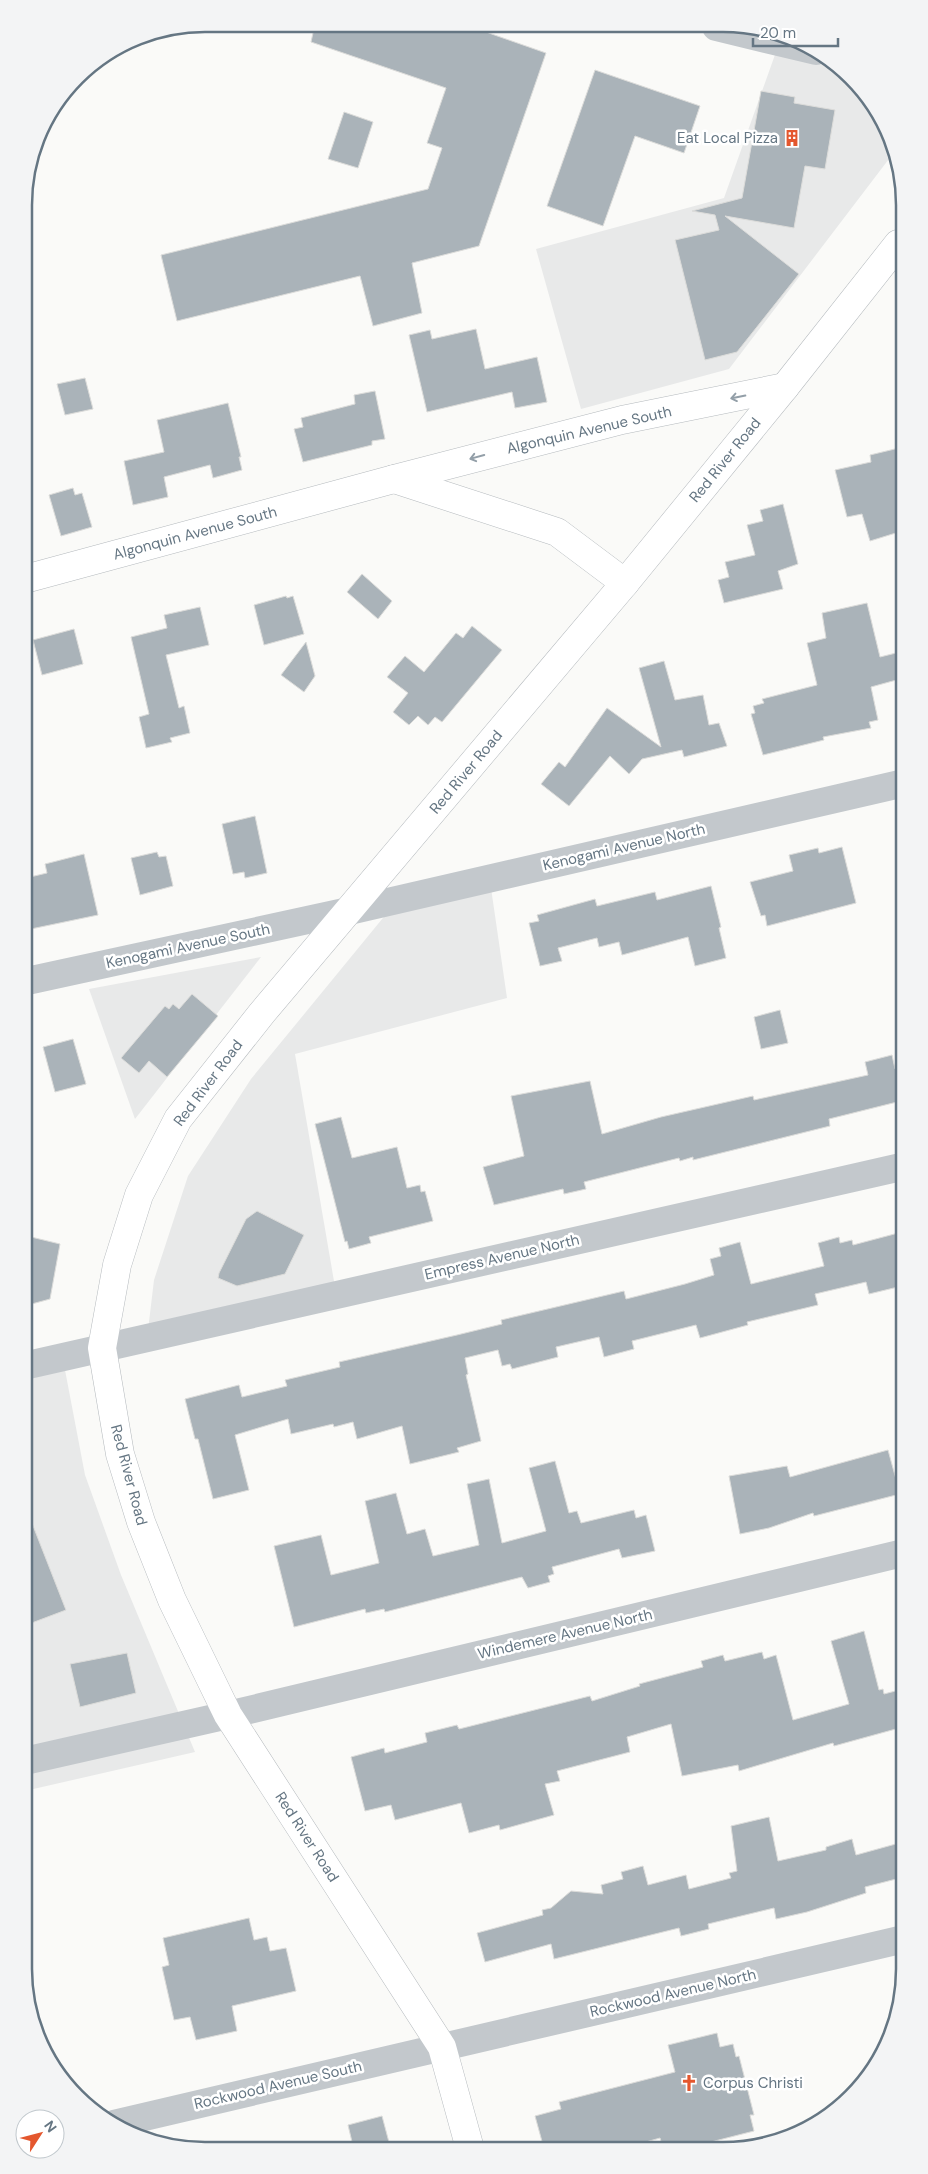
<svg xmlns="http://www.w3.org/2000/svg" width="928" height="2174" viewBox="0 0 928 2174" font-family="'DM Sans',sans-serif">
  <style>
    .built { fill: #e8e9e9 }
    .building { fill: #aab3b9; stroke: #dcdcda }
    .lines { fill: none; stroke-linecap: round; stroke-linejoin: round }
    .major-casing { stroke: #b5babe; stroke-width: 29 }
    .minor { stroke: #c3c8cc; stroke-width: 28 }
    .major { stroke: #fff; stroke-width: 28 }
    .oneway { stroke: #939fa8 }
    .labels { text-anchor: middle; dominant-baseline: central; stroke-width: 5; stroke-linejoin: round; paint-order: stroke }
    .poi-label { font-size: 15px; fill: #657683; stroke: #fff; text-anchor: end }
    .street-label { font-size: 15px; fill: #657683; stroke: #fff }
    .rim { fill: none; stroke: #657683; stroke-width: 2.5 }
  </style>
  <rect width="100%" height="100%" fill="#fafaf8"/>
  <!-- built -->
  <g class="built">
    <polygon points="782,35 803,43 843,69 880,114 895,151 729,369 581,409 536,249 724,198"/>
    <polygon points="491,888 507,998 295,1054 335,1287 146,1347 154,1280 188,1176 251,1079 387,913"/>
    <polygon points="261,957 135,1119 89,989"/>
    <polygon points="65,1370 85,1475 121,1575 195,1752 29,1790 28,1379"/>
  </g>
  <!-- building -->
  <g class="building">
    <polygon points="315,24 466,25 546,53 479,246 412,263 422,313 373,326 360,276 177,321 161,255 428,189 442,148 427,143 446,88 311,42"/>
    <polygon points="595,70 700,106 684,153 635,136 603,226 547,206"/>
    <polygon points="761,91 795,97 794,103 835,110 825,169 805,166 794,228 725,216 799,274 737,352 705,360 675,240 719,230 715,215 692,211 742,198"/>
    <polygon points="344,112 373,122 358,168 328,159"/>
    <polygon points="476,329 485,369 537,357 547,402 515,408 512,392 427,412 409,335 430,330 432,339"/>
    <polygon points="85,378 93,409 65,415 57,384"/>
    <polygon points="375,391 385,439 372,441 372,445 303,462 294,429 303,427 301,418 355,404 354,395"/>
    <polygon points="228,403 241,457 239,457 242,470 213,478 210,465 164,477 168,497 133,505 124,461 164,452 157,420"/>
    <polygon points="899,448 899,532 870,541 862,514 847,517 835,470 871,462 870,455"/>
    <polygon points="73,488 75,495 82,493 92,527 61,536 49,495"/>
    <polygon points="783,504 798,564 778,571 783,589 724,603 718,580 729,577 725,562 755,555 747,525 763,521 760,510"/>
    <polygon points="362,574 392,601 378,619 347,592"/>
    <polygon points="286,596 287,598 293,596 304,634 264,645 254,605"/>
    <polygon points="867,603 880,657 900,652 900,679 871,687 878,720 869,722 871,728 823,737 824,740 763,755 751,714 755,713 753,706 764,703 762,699 817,685 807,643 826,638 822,613"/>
    <polygon points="200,607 209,645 166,655 179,708 184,706 190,733 170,738 172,742 146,748 139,717 149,714 131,637 167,628 164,615"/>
    <polygon points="472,626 502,650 442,722 435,717 428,725 418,716 409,725 393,712 408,693 387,677 405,656 424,672 456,633 463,638"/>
    <polygon points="74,629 83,664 42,675 33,640"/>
    <polygon points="306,642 315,676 304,692 281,675"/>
    <polygon points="664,661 675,700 703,695 709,725 719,723 727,746 684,757 682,750 642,759 629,774 610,756 569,806 541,784 559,762 565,767 607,708 661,747 639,668"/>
    <polygon points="255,816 267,873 245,878 244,872 233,874 222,824"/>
    <polygon points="842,847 856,903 767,926 765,915 761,916 750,882 793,871 789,855 818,848 819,853"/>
    <polygon points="157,852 159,857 166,856 173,886 140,895 131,858"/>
    <polygon points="84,854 98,915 26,930 26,878 47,873 45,864"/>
    <polygon points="711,886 721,927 719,928 726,958 695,966 688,937 622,955 619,942 599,947 597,938 558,948 562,961 540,966 529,923 539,921 537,915 595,899 597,906 655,892 657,900"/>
    <polygon points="192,994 218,1016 167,1077 149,1061 139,1073 121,1058 165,1006 169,1009 173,1004 179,1009"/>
    <polygon points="780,1010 788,1043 761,1049 754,1017"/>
    <polygon points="73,1039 86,1084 55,1092 43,1047"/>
    <polygon points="892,1055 895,1069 901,1067 901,1101 829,1119 830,1126 693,1160 693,1157 680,1161 679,1158 584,1182 586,1189 564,1194 563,1189 494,1205 483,1167 524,1156 511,1096 590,1081 602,1134 661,1117 753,1096 754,1100 868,1075 865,1062"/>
    <polygon points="341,1117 352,1158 397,1147 407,1188 420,1185 421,1192 425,1191 433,1221 369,1237 371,1243 349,1249 347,1241 345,1242 315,1124"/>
    <polygon points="257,1211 304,1235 285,1274 237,1286 218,1278 219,1273 246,1219"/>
    <polygon points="902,1232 902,1286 869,1294 866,1282 815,1294 818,1305 747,1322 748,1325 700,1338 696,1325 632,1341 634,1349 604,1357 599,1337 556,1347 558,1357 512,1369 510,1364 502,1366 498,1350 465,1358 468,1374 466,1375 481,1441 457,1448 459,1452 410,1464 402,1426 357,1439 353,1422 334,1427 333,1424 291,1434 288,1419 235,1435 249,1490 213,1499 198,1439 195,1439 185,1399 239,1385 242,1397 287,1386 285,1380 340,1367 339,1362 457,1335 502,1324 501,1320 624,1291 626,1299 685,1284 714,1275 710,1259 721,1256 719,1248 740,1242 751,1284 824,1266 818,1243 839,1237 840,1243 852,1240 853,1245"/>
    <polygon points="27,1236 60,1244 50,1299 28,1305"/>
    <polygon points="888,1450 900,1494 814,1516 813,1513 769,1528 740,1534 729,1476 787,1466 790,1477"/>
    <polygon points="555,1461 569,1513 577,1511 581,1523 634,1510 636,1518 646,1515 655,1551 622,1558 619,1549 552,1567 554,1574 548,1576 550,1582 528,1588 522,1577 385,1612 384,1609 366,1613 365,1609 294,1627 274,1546 321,1535 331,1575 379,1563 365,1501 396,1493 407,1534 425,1529 433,1556 479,1545 467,1484 489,1479 502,1543 546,1531 529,1468"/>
    <polygon points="28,1518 30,1518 66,1610 29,1624"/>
    <polygon points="864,1631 879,1690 883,1689 884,1694 903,1689 903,1727 834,1746 833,1743 739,1771 738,1765 682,1776 671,1724 627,1737 630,1752 557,1771 560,1781 545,1784 554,1815 500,1830 499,1825 469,1833 461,1803 395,1820 391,1805 365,1811 351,1757 384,1748 385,1753 427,1742 425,1733 457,1725 459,1729 590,1696 592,1701 640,1686 639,1684 703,1667 701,1661 723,1655 725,1661 762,1652 764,1659 776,1655 793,1720 849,1704 831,1641"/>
    <polygon points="127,1653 136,1693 80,1707 70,1664"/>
    <polygon points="769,1817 778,1861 826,1850 826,1847 852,1839 856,1855 903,1842 904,1877 865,1887 866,1893 807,1912 776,1919 774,1908 708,1924 709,1929 681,1936 679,1928 554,1959 551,1944 485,1962 477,1933 543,1915 542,1910 551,1908 571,1891 603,1894 601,1885 623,1879 621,1872 643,1866 648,1885 686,1875 689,1889 731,1878 729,1873 737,1871 731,1826"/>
    <polygon points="249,1918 254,1940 267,1937 270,1951 286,1948 296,1991 232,2006 237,2031 196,2040 190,2017 174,2020 162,1967 169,1965 163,1938"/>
    <polygon points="717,2033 720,2047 733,2044 736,2057 739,2056 754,2115 750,2115 754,2131 703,2144 662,2145 660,2138 635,2145 543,2145 535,2116 561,2109 559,2102 675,2072 668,2045"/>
    <polygon points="382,2116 390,2146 353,2146 348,2125"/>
  </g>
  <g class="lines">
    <!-- major casing -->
    <g class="major-casing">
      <g id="major">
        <polyline points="394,479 557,532 625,583"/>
        <polyline points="25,579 394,479 622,420 785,387"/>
        <polyline points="469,2145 442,2047 228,1715 172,1600 141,1522 120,1454 102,1348 117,1265 139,1195 178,1119 262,1013 625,583 785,387 898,244"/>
      </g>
    </g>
    <!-- minor -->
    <g class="minor">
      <polyline points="716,27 816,51"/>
      <polyline points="27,981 349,911 900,784"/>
      <polyline points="28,1365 901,1167"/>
      <polyline points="29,1760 228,1715 903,1553"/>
      <polyline points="114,2124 904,1939"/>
    </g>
    <!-- major -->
    <use href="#major" class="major"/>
  </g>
  <!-- one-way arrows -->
  <defs><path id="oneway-shaft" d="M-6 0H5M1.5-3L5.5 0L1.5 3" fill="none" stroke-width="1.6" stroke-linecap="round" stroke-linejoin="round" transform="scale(1.25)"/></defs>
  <g class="oneway">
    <use href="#oneway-shaft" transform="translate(738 397) rotate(169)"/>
    <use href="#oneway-shaft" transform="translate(477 457) rotate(165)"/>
  </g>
  <!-- icons -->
  <defs>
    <g id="building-bare" transform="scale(1.35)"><path d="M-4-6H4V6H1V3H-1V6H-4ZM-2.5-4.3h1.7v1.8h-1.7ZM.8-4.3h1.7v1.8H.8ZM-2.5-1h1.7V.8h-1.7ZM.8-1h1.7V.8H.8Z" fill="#e4572e" stroke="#fff" stroke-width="2.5" paint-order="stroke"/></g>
    <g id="church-bare" transform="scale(1.35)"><path d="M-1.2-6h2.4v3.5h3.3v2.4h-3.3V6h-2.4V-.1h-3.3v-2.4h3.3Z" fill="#e4572e" stroke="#fff" stroke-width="2.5" paint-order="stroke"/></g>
  </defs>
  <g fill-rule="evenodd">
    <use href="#building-bare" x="792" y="138"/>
    <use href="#church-bare" x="689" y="2083"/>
  </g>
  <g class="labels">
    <!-- poi labels -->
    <g class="poi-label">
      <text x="778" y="138">Eat Local Pizza</text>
      <text x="703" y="2083" text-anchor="start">Corpus Christi</text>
    </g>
    <!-- street labels -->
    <g class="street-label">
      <text transform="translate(589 430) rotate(-13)">Algonquin Avenue South</text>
      <text transform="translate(725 460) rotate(-51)">Red River Road</text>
      <text transform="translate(195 533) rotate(-15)">Algonquin Avenue South</text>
      <text transform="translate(466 772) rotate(-50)">Red River Road</text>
      <text transform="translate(624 847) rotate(-13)">Kenogami Avenue North</text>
      <text transform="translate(188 946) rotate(-12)">Kenogami Avenue South</text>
      <text transform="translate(208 1083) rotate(-53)">Red River Road</text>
      <text transform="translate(502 1257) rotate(-13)">Empress Avenue North</text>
      <text transform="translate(129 1475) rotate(75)">Red River Road</text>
      <text transform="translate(565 1634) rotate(-13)">Windemere Avenue North</text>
      <text transform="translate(307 1837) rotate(57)">Red River Road</text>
      <text transform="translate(673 1993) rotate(-13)">Rockwood Avenue North</text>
      <text transform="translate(278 2085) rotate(-13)">Rockwood Avenue South</text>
    </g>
  </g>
  <!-- crop -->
  <path d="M0 0H928V2174H0ZM205 32H723A173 173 0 0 1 896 205V1969A173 173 0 0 1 723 2142H205A173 173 0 0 1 32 1969V205A173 173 0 0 1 205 32Z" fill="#f3f4f5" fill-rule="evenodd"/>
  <path class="rim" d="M205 32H723A173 173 0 0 1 896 205V1969A173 173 0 0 1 723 2142H205A173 173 0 0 1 32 1969V205A173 173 0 0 1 205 32Z"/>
  <!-- north arrow -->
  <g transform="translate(40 2134) rotate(54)"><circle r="24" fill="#ffffff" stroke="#c1c8cd"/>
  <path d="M0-4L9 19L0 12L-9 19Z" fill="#e4572e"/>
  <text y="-8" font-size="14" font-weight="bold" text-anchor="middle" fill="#657683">N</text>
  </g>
  <!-- scale -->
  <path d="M753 38v8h85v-8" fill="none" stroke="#657683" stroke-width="2.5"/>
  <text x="760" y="38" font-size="15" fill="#657683" stroke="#ffffff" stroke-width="4" paint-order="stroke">20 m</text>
</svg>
